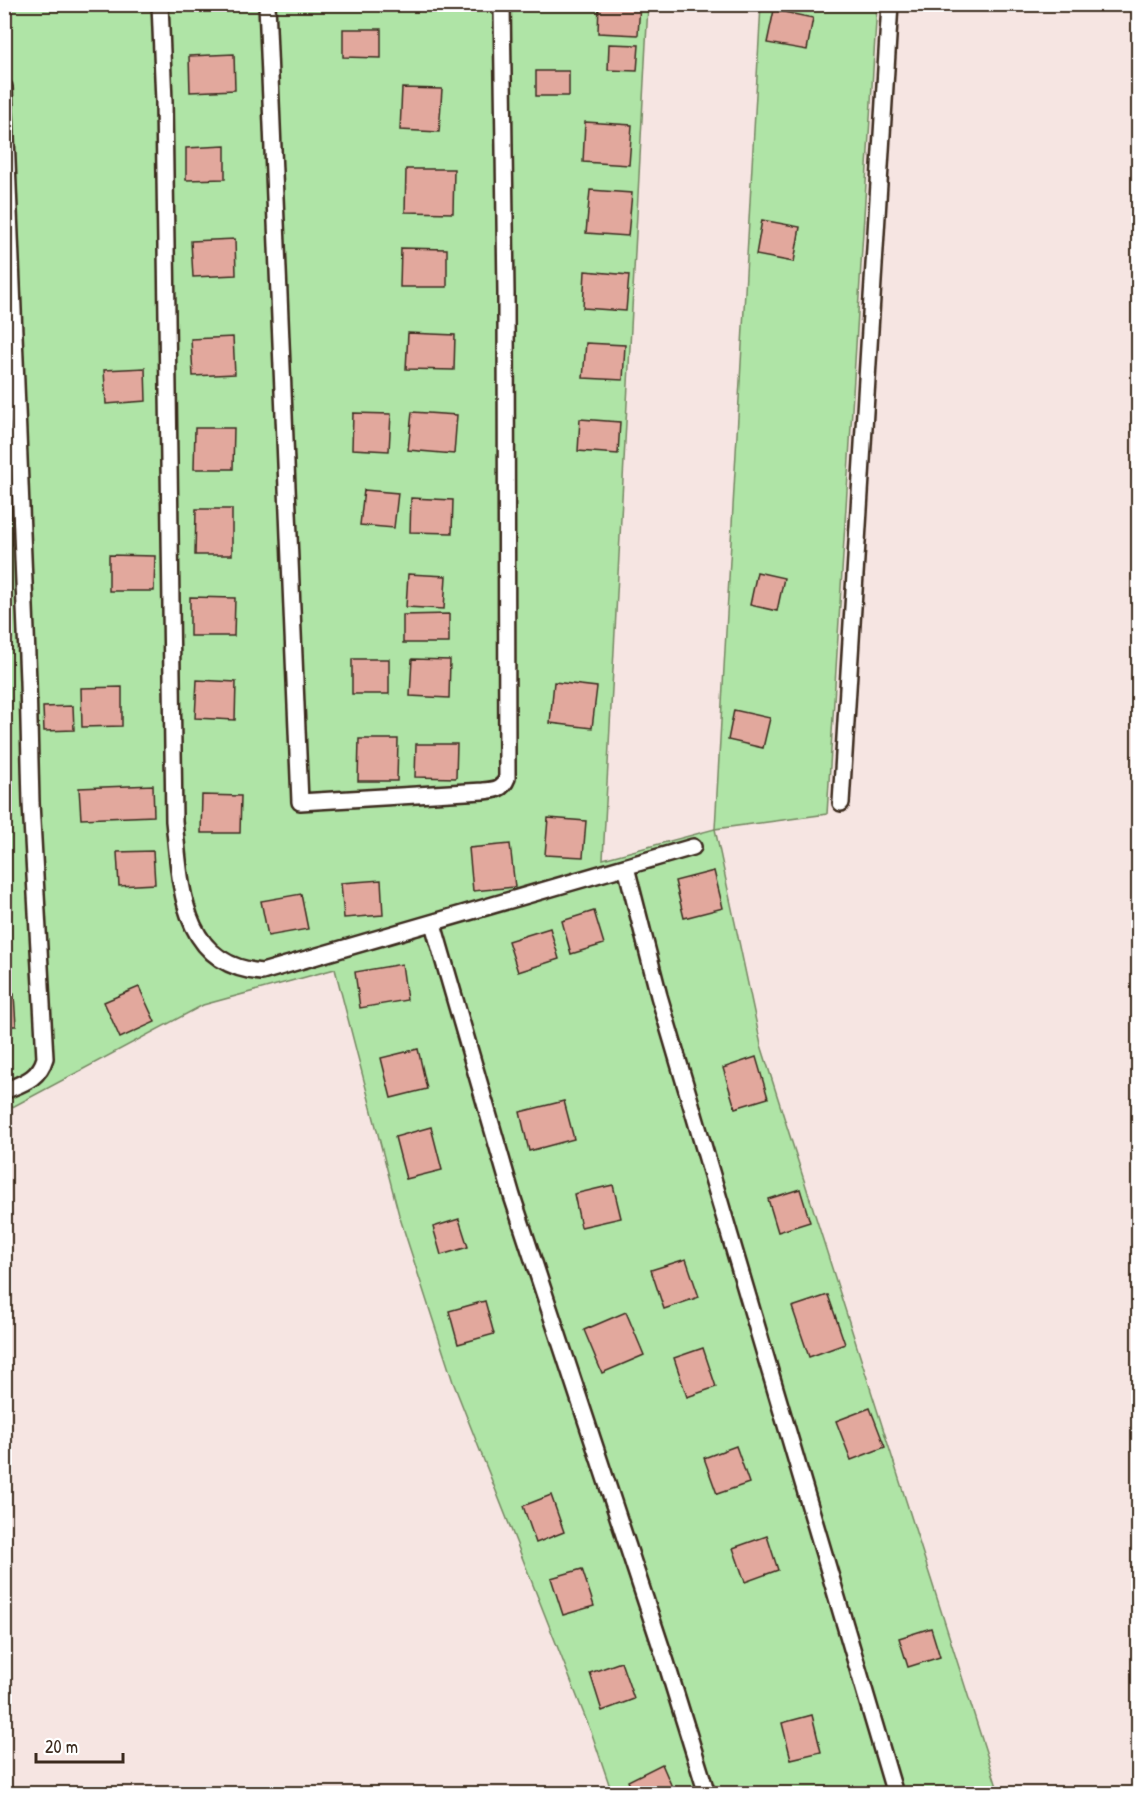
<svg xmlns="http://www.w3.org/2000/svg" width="1143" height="1798" viewBox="0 0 1143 1798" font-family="'Patrick Hand',sans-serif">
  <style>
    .green { fill: #afe4a6; stroke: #758762; stroke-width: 1.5 }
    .building { fill: #e2a89d; stroke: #3b2a1e; stroke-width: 1.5 }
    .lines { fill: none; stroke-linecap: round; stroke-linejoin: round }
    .lane-casing { stroke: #3b2a1e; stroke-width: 20 }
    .lane { stroke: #fff; stroke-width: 15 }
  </style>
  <rect width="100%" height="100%" fill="#f6e5e2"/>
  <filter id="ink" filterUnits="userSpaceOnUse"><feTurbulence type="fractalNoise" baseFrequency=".0167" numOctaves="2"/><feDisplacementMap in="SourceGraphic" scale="12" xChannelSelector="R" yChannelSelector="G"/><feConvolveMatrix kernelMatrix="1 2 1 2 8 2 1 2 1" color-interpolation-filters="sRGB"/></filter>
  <g filter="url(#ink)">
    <!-- green -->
    <polygon class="green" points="4,5 648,5 603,859 715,829 761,5 877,5 827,814 715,829 761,1045 999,1793 612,1793 593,1737 453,1382 399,1215 335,969 203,1005 5,1111"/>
    <!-- building -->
    <g class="building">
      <polygon points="599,4 640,4 638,35 598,33"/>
      <polygon points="774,10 813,18 807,50 767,43"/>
      <polygon points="343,29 381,29 381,58 343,57"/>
      <polygon points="609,44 639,45 637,71 608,70"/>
      <polygon points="234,54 235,90 190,92 189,56"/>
      <rect x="536" y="71" width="33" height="25"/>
      <polygon points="402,88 442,89 439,132 400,130"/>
      <polygon points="585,122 632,125 629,165 583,162"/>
      <polygon points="225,146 225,179 186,180 186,148"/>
      <polygon points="406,169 454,169 453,213 405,212"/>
      <polygon points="590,190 632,193 628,236 586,233"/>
      <polygon points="762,220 800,227 794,262 756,255"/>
      <polygon points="235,239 236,275 193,277 191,241"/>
      <polygon points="401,248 447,249 447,287 400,287"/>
      <polygon points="585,271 629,275 626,311 583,308"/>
      <polygon points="408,333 455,335 454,370 406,369"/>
      <polygon points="233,337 235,374 193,376 191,339"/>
      <polygon points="586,343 625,345 623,380 583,378"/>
      <polygon points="145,368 146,401 106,404 104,370"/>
      <polygon points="412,412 457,415 454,454 408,450"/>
      <polygon points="353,413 391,414 389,451 352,449"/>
      <polygon points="580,419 620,422 618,454 578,451"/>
      <polygon points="195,428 234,428 233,469 194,469"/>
      <polygon points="364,490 398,493 394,528 360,525"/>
      <polygon points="411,498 453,500 452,533 410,532"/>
      <polygon points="196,509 232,509 232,555 195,555"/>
      <polygon points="109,555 155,556 154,591 109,591"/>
      <polygon points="757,572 784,578 777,611 750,605"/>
      <polygon points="408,574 446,576 444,609 406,607"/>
      <polygon points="190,597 235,598 234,636 190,636"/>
      <polygon points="449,614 449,643 403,643 403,615"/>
      <rect x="352" y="659" width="37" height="35"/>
      <polygon points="412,659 450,660 449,698 410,696"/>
      <polygon points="197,680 236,682 235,720 195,718"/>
      <polygon points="554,682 597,687 592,728 550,723"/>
      <polygon points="122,687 122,726 82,727 81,688"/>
      <polygon points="73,706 74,730 44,731 43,707"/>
      <polygon points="734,710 770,718 763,748 728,740"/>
      <polygon points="359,739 398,739 397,781 358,781"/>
      <polygon points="416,744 457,744 456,778 415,777"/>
      <polygon points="153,785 154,816 81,819 79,788"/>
      <polygon points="202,795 241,796 240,833 201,833"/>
      <polygon points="548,818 586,821 583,857 545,855"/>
      <polygon points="510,844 515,887 473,891 469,848"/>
      <polygon points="153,851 155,884 119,886 117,852"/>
      <polygon points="714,871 723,908 684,918 675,881"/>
      <polygon points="381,880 383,915 344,918 341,883"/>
      <polygon points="301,894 308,929 268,936 261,901"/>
      <polygon points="594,911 604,944 571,954 562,921"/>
      <polygon points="550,928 559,959 518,972 508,941"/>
      <polygon points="402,964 407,1000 360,1008 355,972"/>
      <polygon points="139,987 155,1022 120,1038 104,1002"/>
      <polygon points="14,994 16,1026 4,1026 4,995"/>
      <polygon points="418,1049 427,1089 391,1098 381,1058"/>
      <polygon points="756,1057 768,1098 735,1108 723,1068"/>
      <polygon points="564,1101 574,1139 529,1151 520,1112"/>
      <polygon points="431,1127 442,1170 406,1179 395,1137"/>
      <polygon points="613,1185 621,1218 581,1227 574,1194"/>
      <polygon points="800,1189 810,1222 778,1232 768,1199"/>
      <polygon points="459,1219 468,1247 441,1255 433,1227"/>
      <polygon points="686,1259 699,1297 664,1309 651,1270"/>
      <polygon points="828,1295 845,1344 809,1357 792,1307"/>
      <polygon points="485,1301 494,1334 458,1344 449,1311"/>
      <polygon points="626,1312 644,1355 602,1373 584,1330"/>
      <polygon points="703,1348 716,1387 687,1397 674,1358"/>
      <polygon points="870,1408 885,1447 851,1460 836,1421"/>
      <polygon points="736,1446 749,1483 717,1494 704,1458"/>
      <polygon points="551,1495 564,1532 536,1543 523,1506"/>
      <polygon points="767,1536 778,1570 745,1582 733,1548"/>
      <polygon points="582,1569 594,1606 563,1615 551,1578"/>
      <polygon points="931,1628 940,1657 908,1667 899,1638"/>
      <polygon points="621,1662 634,1699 602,1711 590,1673"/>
      <polygon points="812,1715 821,1752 791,1759 782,1723"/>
      <polygon points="662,1764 675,1794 634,1794 628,1781"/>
    </g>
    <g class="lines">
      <!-- lane casing -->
      <g class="lane-casing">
        <g id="lane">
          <path d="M160,4L164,102L174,821C181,885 180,965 262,972L693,847"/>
          <path d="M267,4L300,802L483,791C495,790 503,789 507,778L506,293L502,4"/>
          <path d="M4,87L28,681L31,803L45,1058C39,1079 23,1083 4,1091"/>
          <polyline points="841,803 890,4"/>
          <polyline points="626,867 659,996 895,1794"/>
          <polyline points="433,924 512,1196 666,1662 707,1794"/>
        </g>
      </g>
      <!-- lane -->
      <use href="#lane" class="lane"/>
    </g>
  </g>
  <!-- margin -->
  <rect width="1143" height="1798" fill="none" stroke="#fff" stroke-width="24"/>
  <rect x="12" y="12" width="1119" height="1774" fill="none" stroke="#3b2a1e" stroke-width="2" filter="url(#ink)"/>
  <!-- scale -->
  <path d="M36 1753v9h87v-9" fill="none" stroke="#3b2a1e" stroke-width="3"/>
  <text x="45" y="1753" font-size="18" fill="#3b2a1e" stroke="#ffffff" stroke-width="4.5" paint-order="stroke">20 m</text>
</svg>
